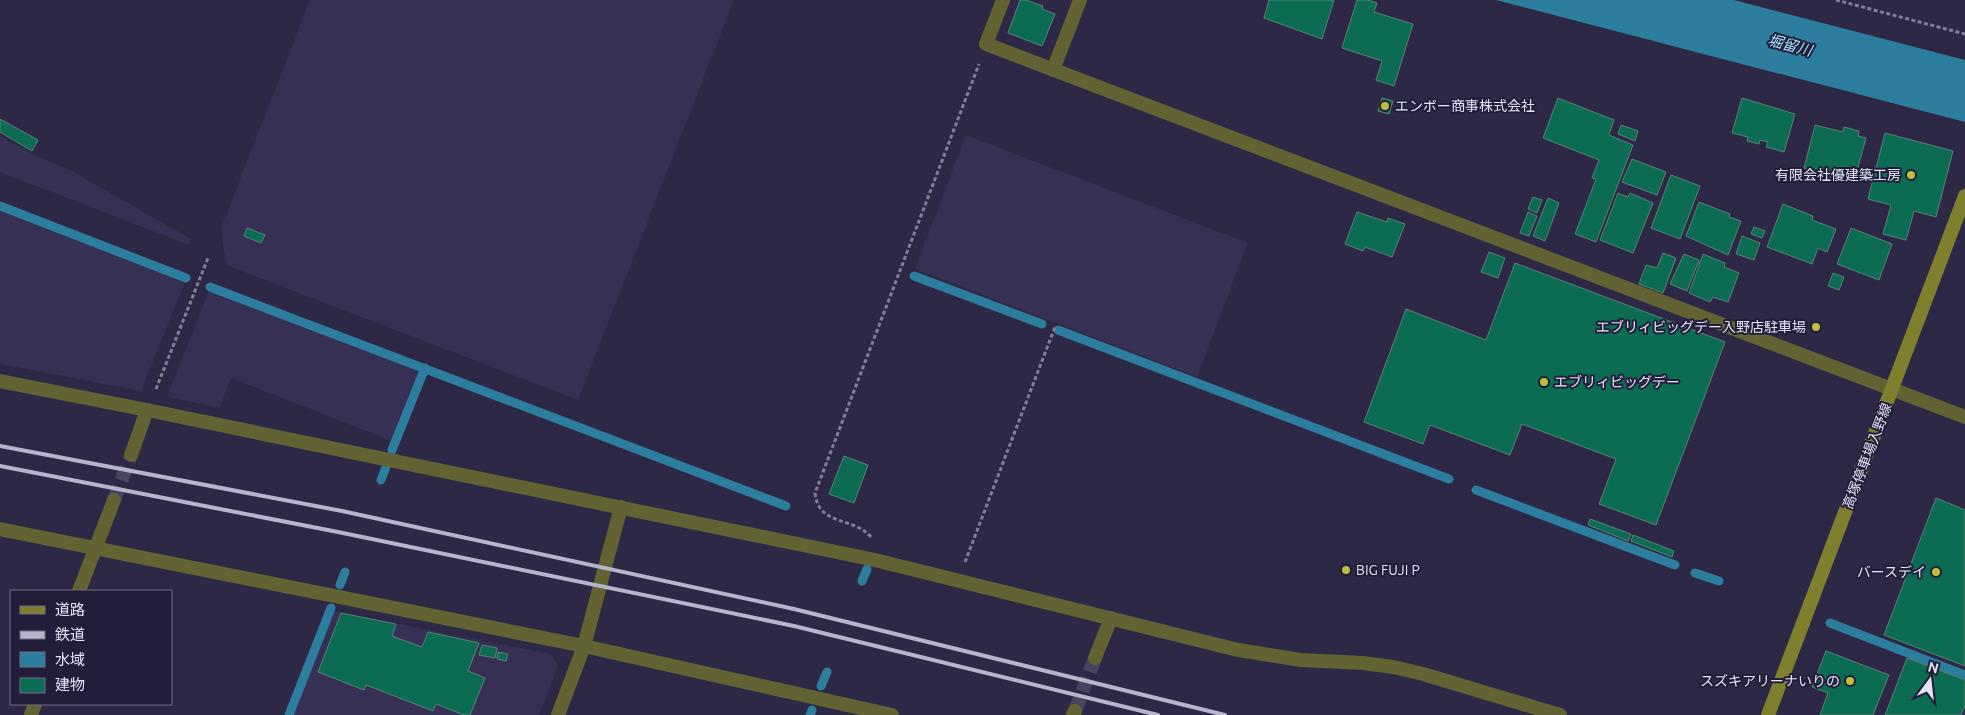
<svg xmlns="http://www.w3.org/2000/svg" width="1965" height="715" viewBox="0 0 1965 715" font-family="Ubuntu,'Noto Sans JP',sans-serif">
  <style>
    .built { fill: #363154 }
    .water { fill: #2c7d9e }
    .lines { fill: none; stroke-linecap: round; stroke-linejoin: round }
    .stream { stroke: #2c7d9e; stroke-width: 9 }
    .building { fill: #0b6c53; stroke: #5a8373 }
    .minor-tunnel { stroke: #484460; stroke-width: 14; stroke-dasharray: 14 7; stroke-linecap: butt }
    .path { stroke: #817e97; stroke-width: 3; stroke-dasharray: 4 2.5; stroke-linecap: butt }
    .minor { stroke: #626232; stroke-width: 14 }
    .secondary { stroke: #807f2e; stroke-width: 14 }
    .rail { stroke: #b7b5cb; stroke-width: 4 }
    .poi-dot { fill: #bfbe41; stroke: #221e3a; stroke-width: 2 }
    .labels { text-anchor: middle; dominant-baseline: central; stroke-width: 4; stroke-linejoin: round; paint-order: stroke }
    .poi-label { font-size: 14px; fill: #e5e4f7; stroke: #221e3a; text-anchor: end }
    .street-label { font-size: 14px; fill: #e5e4f7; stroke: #221e3a }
    .water-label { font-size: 15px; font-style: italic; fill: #a4e1fd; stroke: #221e3a }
  </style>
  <rect width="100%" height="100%" fill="#2c2845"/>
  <!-- built -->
  <g class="built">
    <polygon points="310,0 734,0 578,400 226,265 221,228"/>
    <polygon points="966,135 1248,243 1197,377 915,269"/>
    <polygon points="0,136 38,157 70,170 191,239 189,245 0,172"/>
    <polygon points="0,211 185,282 141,391 0,364"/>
    <polygon points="209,290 419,371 392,441 231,378 220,408 167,397"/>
    <polygon points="334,611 551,654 558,666 539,715 294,715"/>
  </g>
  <!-- water -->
  <polygon class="water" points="1496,0 1734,0 1965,60 1965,122"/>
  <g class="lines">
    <!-- stream -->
    <g class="stream">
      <polyline points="0,206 186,278"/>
      <polyline points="914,276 1042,324"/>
      <polyline points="210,287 786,506"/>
      <polyline points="1058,330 1449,479"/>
      <polyline points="392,450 425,368"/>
      <polyline points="381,480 386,467"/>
      <polyline points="1476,490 1675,565"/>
      <polyline points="1695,573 1719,581"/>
      <polyline points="862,581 867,569"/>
      <polyline points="340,585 345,572"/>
      <polyline points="1830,623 1965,675"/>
      <polyline points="821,686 827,672"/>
      <polyline points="289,715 331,608"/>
      <polyline points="810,715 812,710"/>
    </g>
  </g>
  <!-- building -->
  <g class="building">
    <polygon points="1020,0 1026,0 1043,6 1042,9 1055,14 1042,46 1008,33"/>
    <polygon points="1269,0 1334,0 1322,39 1264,18"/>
    <polygon points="1357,0 1368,0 1377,3 1374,12 1413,24 1394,86 1376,80 1382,61 1342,48"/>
    <polygon points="1382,98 1393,101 1389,114 1378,111"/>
    <polygon points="1558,98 1614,120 1609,135 1633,145 1596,242 1575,234 1596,179 1592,178 1599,160 1543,138"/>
    <polygon points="1742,98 1795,114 1784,152 1766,147 1768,142 1760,140 1759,144 1747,141 1748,137 1732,133"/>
    <polygon points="0,119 38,140 32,151 0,132"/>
    <polygon points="1621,125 1638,131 1635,141 1618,134"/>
    <polygon points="1815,125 1843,132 1844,127 1859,131 1858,136 1866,138 1857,171 1861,172 1859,182 1844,178 1843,182 1830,179 1831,175 1804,168"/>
    <polygon points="1885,133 1953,151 1936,217 1914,211 1906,240 1883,234 1891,205 1868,199"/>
    <polygon points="1632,159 1666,172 1657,195 1622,182"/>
    <polygon points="1671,175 1700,186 1680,239 1651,228"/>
    <polygon points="1618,193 1628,197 1630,193 1653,203 1633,253 1600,240"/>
    <polygon points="1533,197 1542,200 1537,213 1528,209"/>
    <polygon points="1548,198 1559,203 1545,241 1533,236"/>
    <polygon points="1699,202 1730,214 1729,217 1741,221 1728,255 1686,236"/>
    <polygon points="1783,204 1813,216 1812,220 1836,229 1827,252 1818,248 1812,264 1767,247"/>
    <polygon points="1357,212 1387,222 1388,218 1405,224 1392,257 1365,247 1363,251 1345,244"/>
    <polygon points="1528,212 1537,216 1529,236 1520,233"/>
    <polygon points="1754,227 1765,231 1762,238 1751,234"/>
    <polygon points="247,228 265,235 261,243 244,236"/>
    <polygon points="1851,228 1892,244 1879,280 1837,264"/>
    <polygon points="1742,236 1760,243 1754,260 1736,254"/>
    <polygon points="1489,252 1505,258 1498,278 1481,272"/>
    <polygon points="1663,253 1676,258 1663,293 1639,284 1646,265 1657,268"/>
    <polygon points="1684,254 1699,260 1687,291 1670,284"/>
    <polygon points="1703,254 1725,263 1724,267 1739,273 1728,302 1713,297 1710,302 1689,293"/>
    <polygon points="1515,263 1725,342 1656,525 1599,504 1616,459 1522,424 1510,455 1430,425 1423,444 1364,422 1406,309 1486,340"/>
    <polygon points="1833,273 1844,277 1839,290 1828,286"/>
    <polygon points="844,456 868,465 854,503 829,494"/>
    <polygon points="1936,498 1965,510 1965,666 1884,635"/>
    <polygon points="1590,519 1631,534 1628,541 1588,525"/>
    <polygon points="1633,535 1674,551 1672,557 1631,541"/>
    <polygon points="341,613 396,624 392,636 422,647 428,632 479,643 468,671 485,678 470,715 464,715 436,704 433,711 366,685 364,690 318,672"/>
    <polygon points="482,645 497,648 495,658 479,655"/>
    <polygon points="1826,651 1889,675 1873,715 1820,715 1828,693 1812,687"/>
    <polygon points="498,652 508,654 506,661 497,659"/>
    <polygon points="1907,658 1965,680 1965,705 1961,715 1885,715"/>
  </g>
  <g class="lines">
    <!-- minor-tunnel -->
    <g class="minor-tunnel">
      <polyline points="114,500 131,455"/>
      <polyline points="1075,711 1095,658"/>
    </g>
    <!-- path -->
    <g class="path">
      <polyline points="1836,0 1965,34"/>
      <polyline points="156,389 208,258"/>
      <path d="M871,537C853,516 819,527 815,493L979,64"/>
      <polyline points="965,562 1055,327"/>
    </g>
    <!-- minor -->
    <g class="minor">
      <polyline points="1003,0 986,44 1965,417"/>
      <polyline points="1053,70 1080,0"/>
      <polyline points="0,381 147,410 875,560 1238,650 1301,660 1363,663 1393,667 1423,674 1560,715"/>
      <polyline points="131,455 147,410"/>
      <polyline points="0,529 584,646 892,715"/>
      <polyline points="79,591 114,500"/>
      <polyline points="1095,658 1111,618"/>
      <polyline points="31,715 35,704"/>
      <polyline points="558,715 584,646 621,507"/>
      <polyline points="1073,715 1075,711"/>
    </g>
    <!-- secondary -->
    <polyline class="secondary" points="1768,715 1965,196"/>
    <!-- rail -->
    <g class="rail">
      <polyline points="0,446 342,511 794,609 1225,715"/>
      <polyline points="0,466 338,532 794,626 1158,715"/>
    </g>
  </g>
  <!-- markers -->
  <g class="poi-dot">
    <circle cx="1385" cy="106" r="5"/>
    <circle cx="1911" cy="175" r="5"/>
    <circle cx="1816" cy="327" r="5"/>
    <circle cx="1544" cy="382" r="5"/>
    <circle cx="1346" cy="570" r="5"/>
    <circle cx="1936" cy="572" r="5"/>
    <circle cx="1850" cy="681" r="5"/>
  </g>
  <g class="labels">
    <!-- poi labels -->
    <g class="poi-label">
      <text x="1395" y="106" text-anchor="start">エンボー商事株式会社</text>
      <text x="1901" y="175">有限会社優建築工房</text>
      <text x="1806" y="327">エブリィビッグデー入野店駐車場</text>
      <text x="1554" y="382" text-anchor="start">エブリィビッグデー</text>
      <text x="1356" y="570" text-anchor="start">BIG FUJI P</text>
      <text x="1926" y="572">バースデイ</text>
      <text x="1840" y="681">スズキアリーナいりの</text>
    </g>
    <!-- street labels -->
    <g class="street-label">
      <text transform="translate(1867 456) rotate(-69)">高塚停車場入野線</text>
    </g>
    <!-- water labels -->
    <g class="water-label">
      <text transform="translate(1790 45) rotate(15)">堀留川</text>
    </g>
  </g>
  <!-- legend -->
  <rect x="10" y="590" width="162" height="115" fill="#221e3a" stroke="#706d86"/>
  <rect x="20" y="606" width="25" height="8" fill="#807f2e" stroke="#706d86"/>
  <text x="55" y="615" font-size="15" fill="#e5e4f7">道路</text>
  <rect x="20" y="631" width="25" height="8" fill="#b7b5cb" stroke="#706d86"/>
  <text x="55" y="640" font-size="15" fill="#e5e4f7">鉄道</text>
  <rect x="20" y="652" width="25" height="15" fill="#2c7d9e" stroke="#706d86"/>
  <text x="55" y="665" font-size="15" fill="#e5e4f7">水域</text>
  <rect x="20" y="678" width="25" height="15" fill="#0b6c53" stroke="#706d86"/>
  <text x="55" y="690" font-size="15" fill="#e5e4f7">建物</text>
  <!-- north arrow -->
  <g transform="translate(1930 680) rotate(15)" stroke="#221e3a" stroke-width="4" paint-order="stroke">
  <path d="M0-4L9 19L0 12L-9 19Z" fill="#e5e4f7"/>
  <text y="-8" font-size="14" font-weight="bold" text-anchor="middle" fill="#e5e4f7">N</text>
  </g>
</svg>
